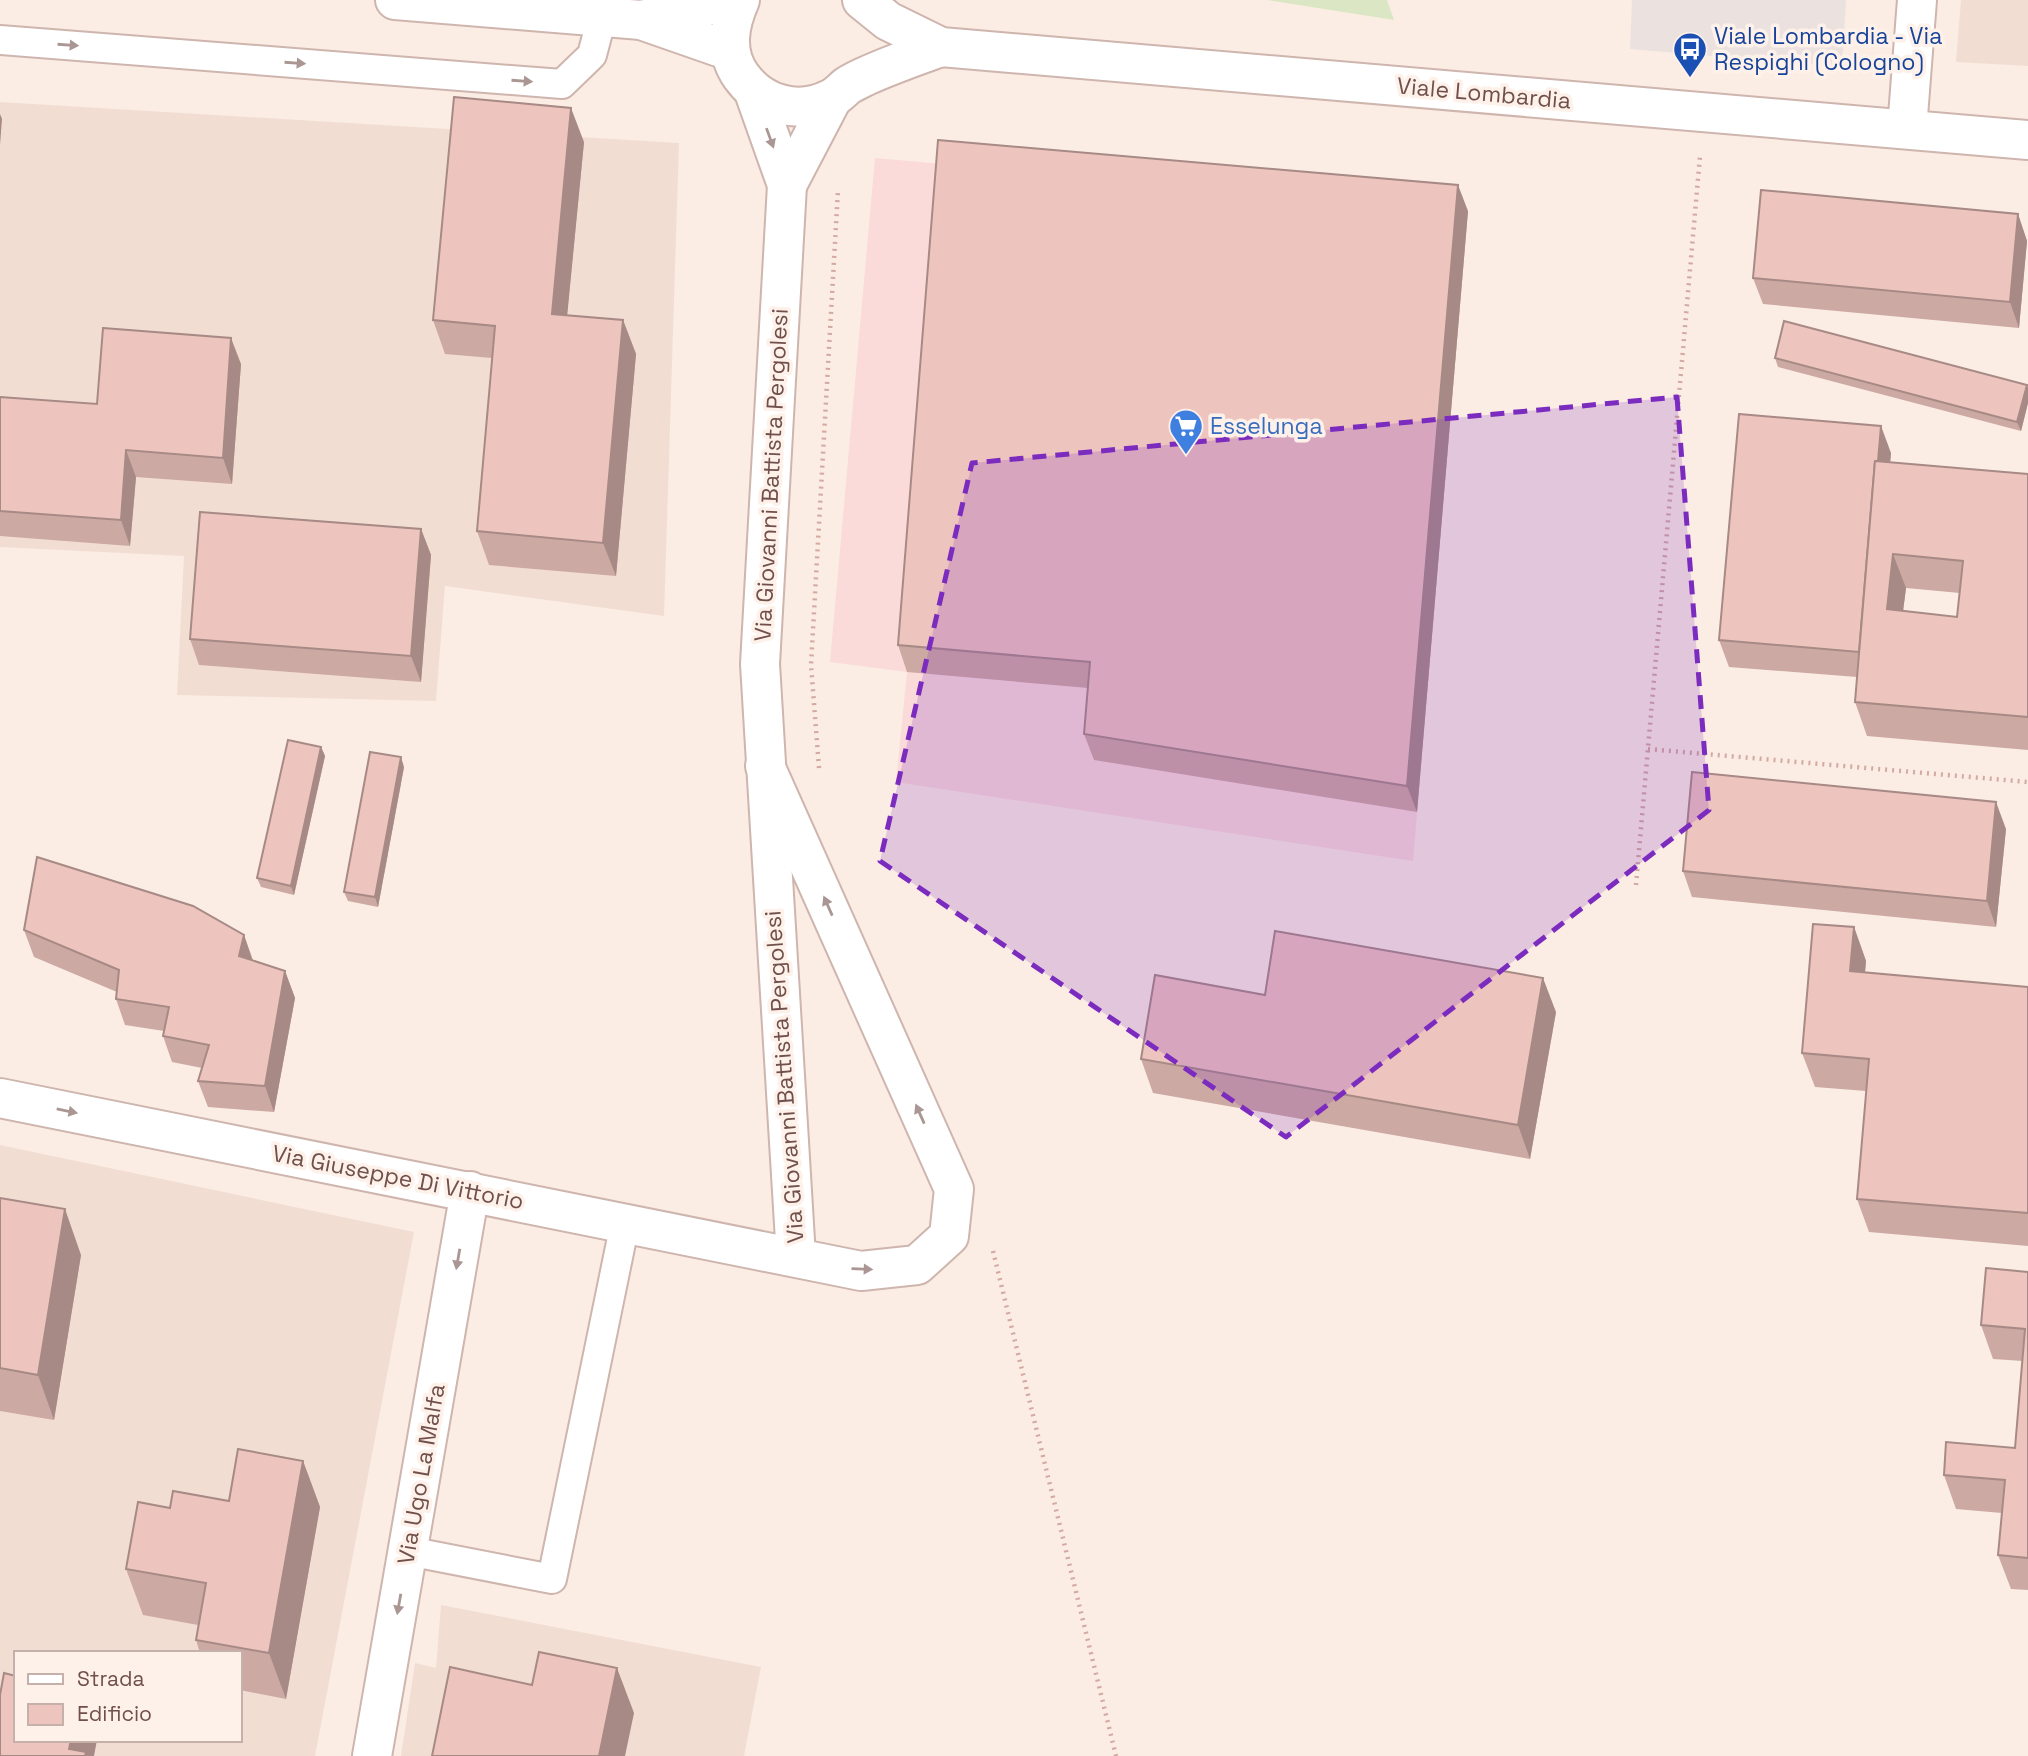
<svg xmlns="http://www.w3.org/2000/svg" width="2028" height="1756" viewBox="0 0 2028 1756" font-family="'Space Grotesk',sans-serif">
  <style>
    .residential { fill: #f2ddd3; fill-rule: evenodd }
    .commercial { fill: #fadbd9 }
    .industrial { fill: #ebe1de }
    .green { fill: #dbe7c4 }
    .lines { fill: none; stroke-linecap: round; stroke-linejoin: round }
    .service-casing { stroke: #ceb5ae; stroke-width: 32 }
    .minor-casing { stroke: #ceb5ae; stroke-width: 42 }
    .tertiary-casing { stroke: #ceb5ae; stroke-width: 42 }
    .path { stroke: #d3a9a1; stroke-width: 4.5; stroke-dasharray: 2 5; stroke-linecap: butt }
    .service { stroke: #fff; stroke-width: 28 }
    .minor { stroke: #fff; stroke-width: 38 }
    .tertiary { stroke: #fff; stroke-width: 38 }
    .wall { fill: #cda9a3; fill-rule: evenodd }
    .shaded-wall { fill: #a78a85 }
    .building { fill: #eec5be; stroke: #a78a85; stroke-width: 2; fill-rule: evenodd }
    .oneway { fill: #aa9693 }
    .marked { fill: #7b2cbf; fill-opacity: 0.2; stroke: #7b2cbf; stroke-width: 5; stroke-dasharray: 14 9; stroke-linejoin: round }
    .labels { text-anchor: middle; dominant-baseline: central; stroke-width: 7; stroke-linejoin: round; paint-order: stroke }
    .transit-label { font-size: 23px; fill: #164399; stroke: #fef1ea; text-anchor: start }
    .street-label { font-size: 23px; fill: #71504b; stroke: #fef1ea }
    .shop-label { font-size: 23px; fill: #366cbe; stroke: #fef1ea; text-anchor: start }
  </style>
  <rect width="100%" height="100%" fill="#fbede4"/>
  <!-- residential -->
  <g class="residential">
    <polygon points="1961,0 2028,0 2028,66 1956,62"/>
    <polygon points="0,102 679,143 664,616 445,586 436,701 177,695 184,556 0,547"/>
    <path d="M0,1145L414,1232L315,1756H0ZM16,1653H240V1740H16Z"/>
    <polygon points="441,1605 761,1667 744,1756 401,1756 415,1663 436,1668"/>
  </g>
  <!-- commercial -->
  <polygon class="commercial" points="875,158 1468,211 1413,861 896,782 907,672 830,662"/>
  <!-- industrial -->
  <polygon class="industrial" points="1632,0 1846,0 1842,67 1630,49"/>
  <!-- green -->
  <polygon class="green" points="1267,0 1387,0 1394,20"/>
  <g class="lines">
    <!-- service casing -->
    <g class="service-casing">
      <g id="service">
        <polyline points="0,40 562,84 592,55 602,17"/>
        <polyline points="408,1551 552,1579 625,1223"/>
      </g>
    </g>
    <!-- minor casing -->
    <g class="minor-casing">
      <g id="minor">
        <polyline points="754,92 787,185 760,664 796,1257"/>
        <polyline points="1907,129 1917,0"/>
        <polyline points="787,185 832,99"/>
        <polyline points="0,1098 861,1271 917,1265 949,1236 954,1189 765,766"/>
        <polyline points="372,1756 470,1191"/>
      </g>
    </g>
    <!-- tertiary casing -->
    <g class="tertiary-casing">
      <g id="tertiary">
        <polyline points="395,0 641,20 730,51"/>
        <path d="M740,0C729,25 724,52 741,76C762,105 798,115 830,99C837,96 842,90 847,86C853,82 860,79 866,76C890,65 916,56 941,47"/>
        <polyline points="862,0 888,21 941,47 2028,140"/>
        <polyline points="641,20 734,0"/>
      </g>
    </g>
    <!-- path -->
    <g class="path">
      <polyline points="1648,749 2028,782"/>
      <polyline points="819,768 811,665 838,190"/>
      <polyline points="1636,885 1700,156"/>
      <polyline points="993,1251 1116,1756"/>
    </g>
    <!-- service -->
    <use href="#service" class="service"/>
    <!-- minor -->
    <use href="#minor" class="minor"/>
    <!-- tertiary -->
    <use href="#tertiary" class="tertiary"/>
  </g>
  <!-- wall -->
  <g class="wall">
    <polygon points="584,142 567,315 623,320 636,354 616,576 489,565 477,531 492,358 445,354 433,320"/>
    <polygon points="1468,211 1417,812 1094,760 1084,734 1088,688 907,672 898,645"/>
    <polygon points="2018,214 2027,241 2019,328 1763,304 1753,278"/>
    <polygon points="1775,358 2027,385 2028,388 2028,403 2021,431 1778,367"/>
    <polygon points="241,364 232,484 136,477 130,546 0,536 0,397 97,404"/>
    <path d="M1891,453L1890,462L2028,474V750L1867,736L1855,702L1857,677L1729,667L1719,640ZM1906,588L1960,593L1957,617L1903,611Z"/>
    <polygon points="421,529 431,555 421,682 199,665 190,639"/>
    <polygon points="321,747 325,756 294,895 261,887 257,878"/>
    <polygon points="404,767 378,907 348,901 344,892"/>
    <polygon points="2006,829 1996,927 1692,897 1683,871"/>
    <polygon points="1854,927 1866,961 1865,973 2028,987 2028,1246 1869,1232 1857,1199 1866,1091 1815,1087 1802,1053"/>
    <polygon points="24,930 244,935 253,960 285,971 295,998 274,1112 208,1107 198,1081 202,1068 172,1062 163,1036 164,1031 125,1025 116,999 117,992 34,957"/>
    <polygon points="1265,995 1556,1012 1530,1159 1153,1093 1141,1059"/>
    <polygon points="0,1198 81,1255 54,1420 0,1411"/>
    <polygon points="2028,1272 2028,1590 2011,1589 1998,1555 2002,1513 1956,1509 1944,1475 2015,1448 2023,1361 1993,1359 1981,1325"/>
    <polygon points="303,1461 320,1507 286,1699 240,1690 240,1653 200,1653 196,1640 198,1625 143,1615 126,1569 170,1508 229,1501"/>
  </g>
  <!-- shaded-wall -->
  <g class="shaded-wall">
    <polygon points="571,108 584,142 564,348 552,314"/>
    <polygon points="0,114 2,119 0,145"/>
    <polygon points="1458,185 1468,211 1417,812 1407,786"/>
    <polygon points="2018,214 2027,241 2019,328 2010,302"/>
    <polygon points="623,320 636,354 616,576 603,543"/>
    <polygon points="231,338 241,364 232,484 223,458"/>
    <polygon points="2027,385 2028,388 2028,403 2021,431 2017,422"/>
    <polygon points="1881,426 1891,453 1872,678 1863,652"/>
    <polygon points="126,450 136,477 130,546 121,520"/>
    <polygon points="421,529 431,555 421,682 411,656"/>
    <polygon points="1893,554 1906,588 1899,643 1887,609"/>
    <polygon points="321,747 325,756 294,895 291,886"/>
    <polygon points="401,757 404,767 378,907 375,897"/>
    <polygon points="1996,802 2006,829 1996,927 1987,901"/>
    <polygon points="1854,927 1866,961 1862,1005 1850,971"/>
    <polygon points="244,935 253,962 239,956"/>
    <polygon points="285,971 295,998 274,1112 265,1086"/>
    <polygon points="1543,978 1556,1012 1530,1159 1518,1125"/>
    <polygon points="65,1209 81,1255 54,1420 38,1375"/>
    <polygon points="303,1461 320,1507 286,1699 269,1653"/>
    <polygon points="617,1668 634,1713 625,1756 599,1756"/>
    <polygon points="71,1740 97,1740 94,1756 72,1756 69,1749"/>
  </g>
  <!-- building -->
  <g class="building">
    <polygon points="454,97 571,108 552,314 623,320 603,543 477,531 495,326 433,320"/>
    <polygon points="938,140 1458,185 1407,786 1084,734 1090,662 898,645"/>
    <polygon points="1761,190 2018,214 2010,302 1753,278"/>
    <polygon points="1784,321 2027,385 2017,422 1775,358"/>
    <polygon points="103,328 231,338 223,458 126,450 121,520 0,511 0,397 97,404"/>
    <polygon points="1739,414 1881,426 1878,461 1875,461 1859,652 1719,640"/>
    <path d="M1875,461L2028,474V717L1855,702ZM1893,554L1963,561L1957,617L1887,609Z"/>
    <polygon points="200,512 421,529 411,656 190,639"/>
    <polygon points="288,740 321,747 291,886 257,878"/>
    <polygon points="370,752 401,757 375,897 344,892"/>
    <polygon points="1692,772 1996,802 1987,901 1683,871"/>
    <polygon points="37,857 193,906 244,935 239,956 285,971 265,1086 198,1081 209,1045 163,1036 169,1007 116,999 119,970 24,930"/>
    <polygon points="1813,924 1854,927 1850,971 2028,987 2028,1213 1857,1199 1869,1059 1802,1053"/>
    <polygon points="1275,931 1543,978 1518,1125 1141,1059 1155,975 1265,995"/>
    <polygon points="0,1198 65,1209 38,1375 0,1368"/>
    <polygon points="1986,1268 2028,1272 2028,1558 1998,1555 2005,1480 1944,1475 1946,1442 2015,1448 2025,1329 1981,1325"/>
    <polygon points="238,1449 303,1461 269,1653 196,1640 206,1583 126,1569 138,1502 170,1508 173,1491 229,1501"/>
    <polygon points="539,1652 617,1668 599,1756 432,1756 450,1667 532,1685"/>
    <polygon points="4,1673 16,1676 16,1740 71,1740 69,1749 86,1752 85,1756 0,1756 0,1695"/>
  </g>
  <!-- one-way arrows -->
  <defs><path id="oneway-solid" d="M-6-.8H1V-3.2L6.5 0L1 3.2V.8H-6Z" transform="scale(1.75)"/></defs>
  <g class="oneway">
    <use href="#oneway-solid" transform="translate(68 45) rotate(4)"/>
    <use href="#oneway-solid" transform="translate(295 63) rotate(4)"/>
    <use href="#oneway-solid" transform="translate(522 81) rotate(4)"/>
    <use href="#oneway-solid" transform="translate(770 138) rotate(70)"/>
    <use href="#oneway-solid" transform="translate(828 906) rotate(-114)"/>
    <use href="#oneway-solid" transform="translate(67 1111) rotate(11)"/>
    <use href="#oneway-solid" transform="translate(920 1114) rotate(-114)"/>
    <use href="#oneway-solid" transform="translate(458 1259) rotate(100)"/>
    <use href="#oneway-solid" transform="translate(862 1269) rotate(2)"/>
    <use href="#oneway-solid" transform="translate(399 1604) rotate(100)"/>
  </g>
  <!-- marked area -->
  <path class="marked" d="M1677,397L1709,810L1286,1137L880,861L972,463Z"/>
  <!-- icons -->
  <defs>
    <g id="bus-pin" transform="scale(1.75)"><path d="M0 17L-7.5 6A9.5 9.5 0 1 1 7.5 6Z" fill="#1a4fb4" stroke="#fef1ea"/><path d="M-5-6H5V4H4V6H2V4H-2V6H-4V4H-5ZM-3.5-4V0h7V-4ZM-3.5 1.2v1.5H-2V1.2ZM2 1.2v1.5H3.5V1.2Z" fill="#fff"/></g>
    <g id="supermarket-pin" transform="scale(1.75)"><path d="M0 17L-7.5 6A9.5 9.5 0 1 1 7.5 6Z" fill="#3f7fe0" stroke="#fef1ea"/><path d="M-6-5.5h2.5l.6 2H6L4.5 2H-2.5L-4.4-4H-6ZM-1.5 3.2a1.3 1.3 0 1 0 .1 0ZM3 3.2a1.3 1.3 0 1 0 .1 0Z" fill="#fff"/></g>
  </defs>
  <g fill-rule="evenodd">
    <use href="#bus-pin" x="1690" y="49"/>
    <use href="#supermarket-pin" x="1186" y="426"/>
  </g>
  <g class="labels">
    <!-- transit labels -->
    <g class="transit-label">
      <text x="1714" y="36">Viale Lombardia - Via<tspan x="1714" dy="26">Respighi (Cologno)</tspan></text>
    </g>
    <!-- street labels -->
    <g class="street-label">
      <text transform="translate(1484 93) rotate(5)">Viale Lombardia</text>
      <text transform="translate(771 475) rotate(-87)">Via Giovanni Battista Pergolesi</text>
      <text transform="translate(784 1077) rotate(-94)">Via Giovanni Battista Pergolesi</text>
      <text transform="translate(398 1177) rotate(11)">Via Giuseppe Di Vittorio</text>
      <text transform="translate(421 1474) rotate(-80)">Via Ugo La Malfa</text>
    </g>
    <!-- shop labels -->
    <g class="shop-label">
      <text x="1210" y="426">Esselunga</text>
    </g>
  </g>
  <!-- legend -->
  <rect x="14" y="1651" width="228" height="91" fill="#fef1ea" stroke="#c6b1aa" stroke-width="2"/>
  <rect x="28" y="1674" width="35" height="10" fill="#ffffff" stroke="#c6b1aa" stroke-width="2"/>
  <text x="77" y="1686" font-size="21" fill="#71504b">Strada</text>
  <rect x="28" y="1704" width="35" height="21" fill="#eec5be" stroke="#c6b1aa" stroke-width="2"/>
  <text x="77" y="1721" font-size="21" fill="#71504b">Edificio</text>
</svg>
